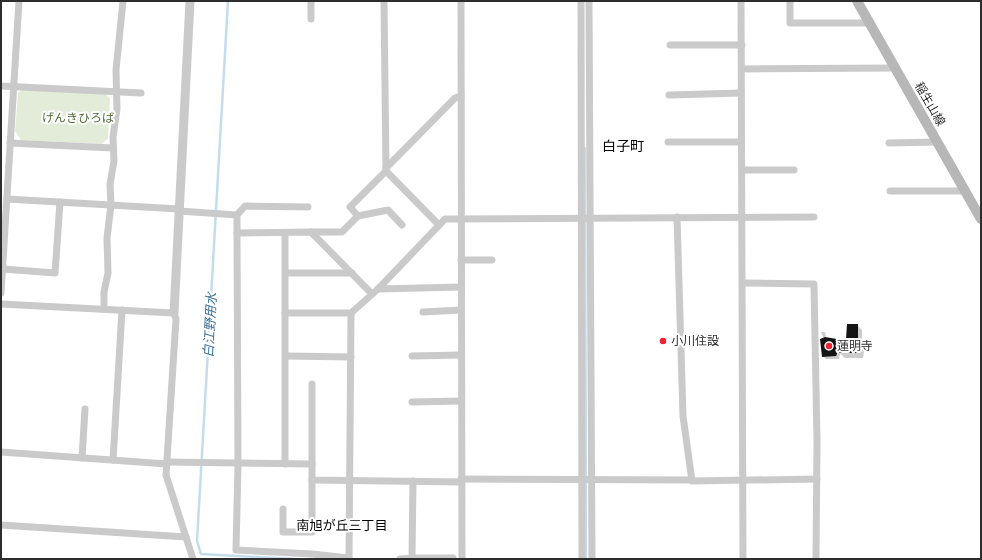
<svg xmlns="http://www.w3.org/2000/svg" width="982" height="560" viewBox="0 0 982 560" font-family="'Work Sans','Noto Sans JP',sans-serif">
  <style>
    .green { fill: #e3ecd9 }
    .shadow { fill: #0003 }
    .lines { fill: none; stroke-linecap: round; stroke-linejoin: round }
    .stream { stroke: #c4dded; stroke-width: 2.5 }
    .building { fill: #141414 }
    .minor { stroke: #cacaca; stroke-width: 7 }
    .tertiary { stroke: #cacaca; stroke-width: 9 }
    .secondary { stroke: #b7b7b7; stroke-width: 10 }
    .poi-dot { fill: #f12231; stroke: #fff; stroke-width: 1.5 }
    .labels { text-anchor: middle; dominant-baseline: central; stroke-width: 4; stroke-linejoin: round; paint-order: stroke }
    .street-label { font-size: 12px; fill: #2d2d2d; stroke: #fff }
    .park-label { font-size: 12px; fill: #506b38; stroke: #fff }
    .poi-label { font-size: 12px; fill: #2d2d2d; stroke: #fff; text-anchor: start }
    .water-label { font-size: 13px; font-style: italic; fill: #366f94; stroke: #fff }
    .neighbourhood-label { font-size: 13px; fill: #000; stroke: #fff }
    .quarter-label { font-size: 14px; fill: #000; stroke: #fff }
  </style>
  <rect width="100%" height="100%" fill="#fff"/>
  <!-- green -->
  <polygon class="green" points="21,90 106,94 110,99 108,138 102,144 21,140 15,131 18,93"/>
  <!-- shadow -->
  <g class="shadow">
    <polygon points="857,325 862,330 862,343 865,345 863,358 845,358 840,353 839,359 826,359 823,356 836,340 840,343 847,340"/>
    <polygon points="821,332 825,332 826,337 823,337"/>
  </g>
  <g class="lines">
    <!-- stream -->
    <g class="stream">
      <polyline points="228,1 197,541 201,554 296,559"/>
      <polyline points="585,148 586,559"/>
    </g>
  </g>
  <!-- building -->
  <g class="building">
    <polygon points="847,324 858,324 858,339 860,339 858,353 839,353 839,339 846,339"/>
    <polygon points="825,337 837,339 837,354 836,356 822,357 820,339"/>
  </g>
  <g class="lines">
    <!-- minor -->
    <g class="minor">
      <polyline points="384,1 386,171 439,225"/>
      <polyline points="461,1 462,559"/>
      <polyline points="581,1 582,559"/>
      <polyline points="589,1 592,559"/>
      <polyline points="741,1 743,559"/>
      <polyline points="790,1 790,23 869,23"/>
      <polyline points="311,19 311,1"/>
      <polyline points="670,45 742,45"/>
      <polyline points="742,69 895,68"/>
      <polyline points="1,86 141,93"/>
      <polyline points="669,95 741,93"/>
      <polyline points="668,142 741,142"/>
      <polyline points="10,143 113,148"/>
      <polyline points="889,143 937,142"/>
      <polyline points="386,168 455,98 461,96"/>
      <polyline points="742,170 794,170"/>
      <polyline points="890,191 965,191"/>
      <polyline points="7,199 179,209"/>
      <polyline points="179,211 237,215 237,233"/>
      <polyline points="237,215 245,206 308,207"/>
      <polyline points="358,216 350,207 386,171"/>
      <polyline points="677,217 683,416 692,481 817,479"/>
      <polyline points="311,232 342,232 358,216 388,210 402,225"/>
      <polyline points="461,260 492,260"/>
      <polyline points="3,269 55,273 60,202"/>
      <polyline points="286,273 352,273"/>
      <polyline points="743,283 814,284 817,441 816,559"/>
      <polyline points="378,289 461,287"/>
      <polyline points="1,293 19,1"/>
      <polyline points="1,304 174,313 176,319 166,475 193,559"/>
      <polyline points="104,309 104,292 108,273 107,238 111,205 110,184 114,161 113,137 117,109 116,70 123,1"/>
      <polyline points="423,312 461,310"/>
      <polyline points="285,313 351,313"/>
      <polyline points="286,356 351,357"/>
      <polyline points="412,356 461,355"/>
      <polyline points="312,384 312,480 461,482"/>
      <polyline points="412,402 461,401"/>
      <polyline points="1,452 167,464"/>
      <polyline points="82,458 85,409"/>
      <polyline points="113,460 122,310"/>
      <polyline points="167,462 312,464"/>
      <polyline points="285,464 285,233"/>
      <polyline points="461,479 691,480"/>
      <polyline points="283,509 283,532 312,532 312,480"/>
      <polyline points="1,525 186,537"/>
      <polyline points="349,558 312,554 236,550 238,464 237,233 311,232 372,294"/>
      <polyline points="412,558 453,558"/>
      <polyline points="349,559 351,313 378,289 445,219 814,217"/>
      <polyline points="400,559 412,558 413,481"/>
    </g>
    <!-- tertiary -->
    <polyline class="tertiary" points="174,313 190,1"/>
    <!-- secondary -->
    <polyline class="secondary" points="857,1 981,219"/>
  </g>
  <!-- markers -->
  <g class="poi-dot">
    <circle cx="663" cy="341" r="4"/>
    <circle cx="829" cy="346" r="4"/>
  </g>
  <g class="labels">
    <!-- street labels -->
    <g class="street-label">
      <text transform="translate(930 104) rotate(60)">稲生山線</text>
    </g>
    <!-- park labels -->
    <g class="park-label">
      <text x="78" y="118">げんきひろば</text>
    </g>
    <!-- poi labels -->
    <g class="poi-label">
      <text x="671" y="341">小川住設</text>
      <text x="837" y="346">蓮明寺</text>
    </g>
    <!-- water labels -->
    <g class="water-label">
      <text transform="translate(210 325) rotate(-87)">白江野用水</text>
    </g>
    <!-- neighbourhood labels -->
    <g class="neighbourhood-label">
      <text x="342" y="525">南旭が丘三丁目</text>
    </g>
    <!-- quarter labels -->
    <g class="quarter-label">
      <text x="623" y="146">白子町</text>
    </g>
  </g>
  <!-- border -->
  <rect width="982" height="560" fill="none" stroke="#2d2d2d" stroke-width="4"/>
</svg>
